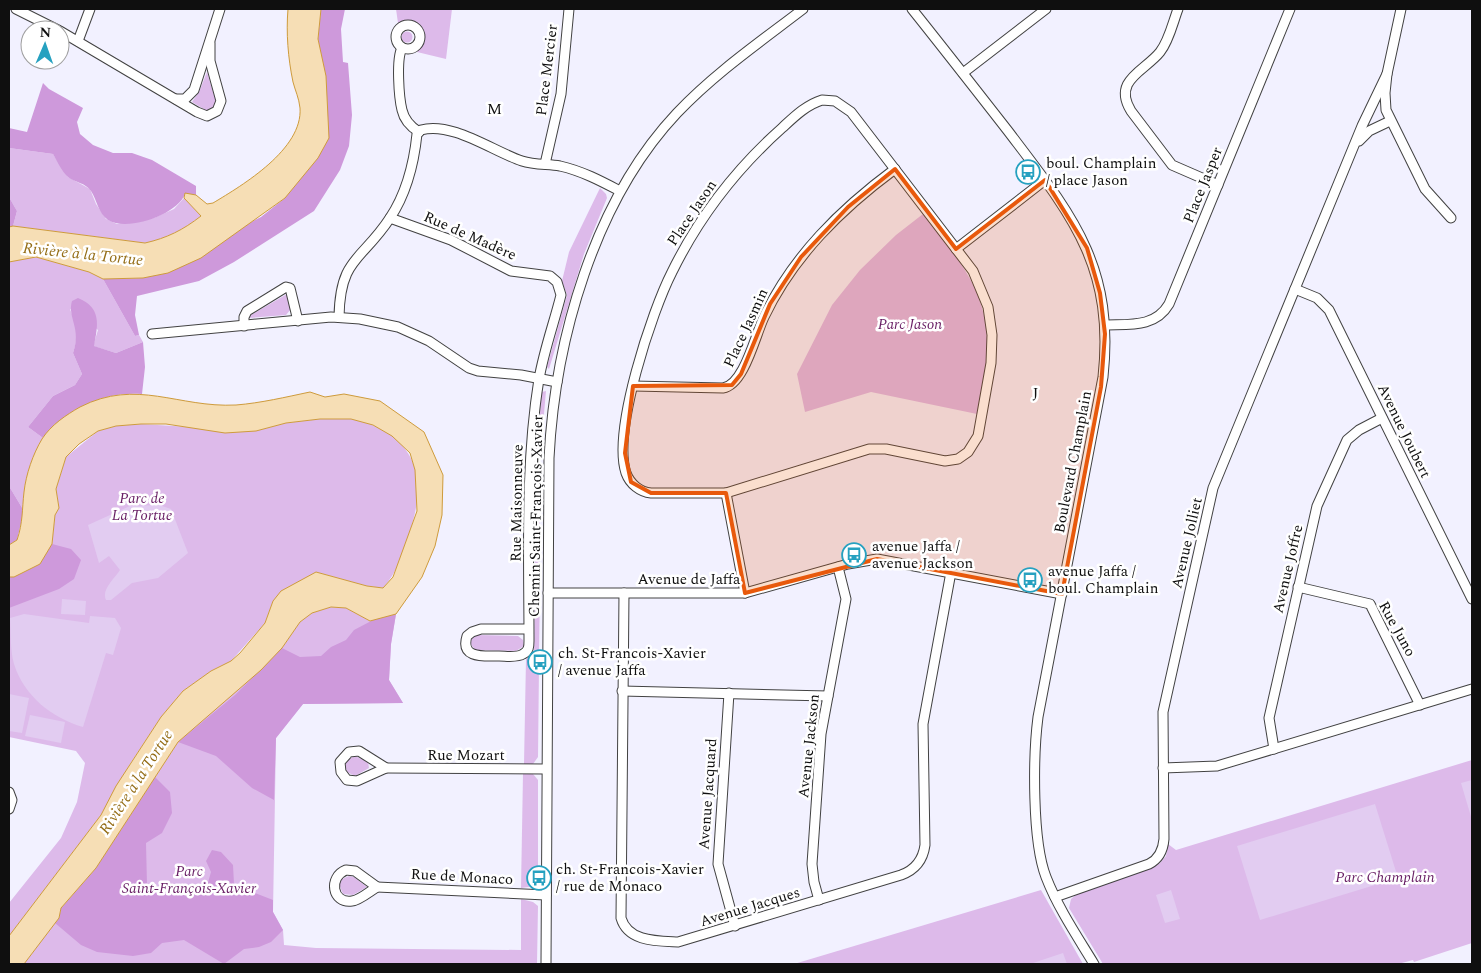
<svg xmlns="http://www.w3.org/2000/svg" width="1481" height="973" viewBox="0 0 1481 973" font-family="Spectral,serif">
  <style>
    .green { fill: #ddbaea }
    .forest { fill: #ce99db }
    .pitch { fill: #e2ccf1 }
    .water { fill: #f6deb5; stroke: #ce9b3c }
    .lines { fill: none; stroke-linecap: round; stroke-linejoin: round }
    .minor-casing { stroke: #424242; stroke-width: 11 }
    .minor { stroke: #fff; stroke-width: 9 }
    .marked { fill: #e8590c; fill-opacity: 0.2; stroke: #e8590c; stroke-width: 4; stroke-linejoin: round }
    .labels { text-anchor: middle; dominant-baseline: central; stroke-width: 5; stroke-linejoin: round; paint-order: stroke }
    .street-label { font-size: 15px; fill: #0f0f0f; stroke: #fff }
    .poi-label { font-size: 15px; fill: #0f0f0f; stroke: #fff; text-anchor: start }
    .park-label { font-size: 15px; font-style: italic; fill: #681e64; stroke: #fff }
    .neighbourhood-label { font-size: 16px; letter-spacing: 1px; fill: #0f0f0f; stroke: #fff }
    .water-label { font-size: 16px; font-style: italic; fill: #946d16; stroke: #fff }
  </style>
  <rect width="100%" height="100%" fill="#f2f1ff"/>
  <!-- green -->
  <g class="green">
    <polygon points="396,9 452,9 446,59 417,52 424,40 422,28 411,21 398,23"/>
    <circle cx="407" cy="37" r="5.5"/>
    <polygon points="207,72 216,102 214,107 207,111 192,102 199,92"/>
    <path d="M9,148L53,154L68,177L90,189L96,204L106,219L117,224L154,218L174,209L184,198L201,216C183,230 167,238 145,243L13,226L17,211L9,197Z"/>
    <polygon points="600,188 606,194 607,198 584,254 549,369 547,367 567,295 562,281 569,252"/>
    <path d="M923,214C958,259 990,292 987,353C986,373 981,394 977,414L871,392L805,412L797,374L832,305L860,270L896,235Z"/>
    <path d="M36,257L89,272L103,279L135,336L139,335L143,342L116,353L93,346L98,330L70,309C76,324 79,336 73,353L82,374L75,385L53,396L28,427L43,438C31,462 24,484 24,511L9,486V262Z"/>
    <polygon points="287,294 291,309 286,315 249,318 251,315"/>
    <polygon points="546,391 540,459 540,584 535,584 536,453 542,392"/>
    <path d="M320,419C330,419 340,418 350,419C361,420 373,425 383,430C424,454 423,493 409,534C403,554 397,572 383,588L367,586L316,572L273,601L265,623L231,661L211,671L183,691L161,717L130,764L101,815L9,936V903L61,838L77,802L85,763L76,751L9,737V577H14L52,544L55,515L59,508L56,489L66,457L98,431L116,426L141,424L256,431L286,423Z"/>
    <polygon points="535,587 540,587 539,653 534,651"/>
    <polygon points="331,607 346,608 370,621 396,614 391,644 389,680 403,703 303,704 276,738 273,912 283,930 284,945 316,948 521,950 521,899 533,902 538,906 537,964 24,964 96,868 178,742 282,648 300,622 312,613"/>
    <polygon points="478,635 518,636 523,640 524,646 516,651 475,650 470,643 473,637"/>
    <polygon points="532,653 537,656 537,666 539,666 538,757 533,764 524,764 526,659"/>
    <polygon points="355,756 368,762 369,768 355,776 347,772 345,765 347,760"/>
    <polygon points="1472,760 1472,943 1414,962 1413,960 1398,964 1103,964 1069,908 1071,899 1077,894 1159,864 1166,856 1168,844 1176,850"/>
    <polygon points="523,774 533,774 538,780 538,883 536,886 521,888"/>
    <polygon points="349,876 354,877 367,887 353,895 343,894 339,884 342,879"/>
    <polygon points="1041,890 1083,964 794,964"/>
  </g>
  <!-- forest -->
  <g class="forest">
    <polygon points="321,9 345,9 341,29 343,62 348,63 352,115 349,146 340,170 314,211 234,262 199,281 137,296 135,315 139,335 135,336 103,279 143,278 261,217 285,198 321,57 318,39"/>
    <path d="M43,83L49,89L83,108L77,122L80,134L93,145L113,153H132L152,160L196,186V195L185,194C177,215 127,232 108,220C98,213 97,200 91,191C86,183 74,182 68,177C62,172 57,161 53,154L9,148V128L27,132Z"/>
    <polygon points="9,197 17,211 13,226 9,227"/>
    <path d="M78,298C102,308 98,325 94,346L116,353L143,342L145,367L142,394C103,391 69,409 43,438L28,427L53,396L75,385L82,374L73,353C82,328 67,318 72,301Z"/>
    <polygon points="9,486 24,511 17,540 9,545"/>
    <polygon points="52,544 71,549 81,560 74,579 59,589 9,608 9,577 14,577 40,564"/>
    <polygon points="396,614 391,644 389,680 403,703 303,704 276,738 274,800 252,788 216,756 178,742 235,695 282,648 300,657 321,656 331,647 346,640 354,630 375,619"/>
    <polygon points="155,777 170,792 172,813 162,833 146,843 147,885 166,892 184,887 205,893 211,872 206,861 212,850 221,852 233,865 234,884 230,892 240,895 255,893 273,900 273,912 283,930 271,942 259,947 244,949 224,964 184,940 162,943 151,953 133,956 97,952 81,945 55,923 59,918 61,908 96,868"/>
  </g>
  <!-- pitch -->
  <g class="pitch">
    <path d="M159,505L171,509L188,553L158,578L132,583L111,600H106C101,590 114,579 120,570L109,556L99,563L88,525L130,506Z"/>
    <polygon points="62,599 86,601 85,615 61,614"/>
    <path d="M24,614L89,623L90,616L115,618L121,628L113,655L106,653L83,727C52,718 24,696 14,664C10,650 11,633 10,618Z"/>
    <polygon points="9,694 29,698 22,733 9,731"/>
    <polygon points="30,715 65,722 61,743 25,736"/>
    <polygon points="1472,780 1472,820 1461,783"/>
    <polygon points="1375,804 1398,878 1260,920 1237,846"/>
    <polygon points="1171,890 1180,919 1165,923 1156,895"/>
    <polygon points="1063,953 1067,964 1030,964"/>
  </g>
  <!-- water -->
  <g class="water">
    <path d="M288,9H321L318,39L326,76L329,138L318,158L285,198L201,258L168,273L143,278L103,279L89,272L36,257L9,262V227L13,226L145,243C167,238 183,230 201,216L184,198L185,193L196,195L207,204L213,203C243,185 303,149 300,108C299,98 295,90 293,82C288,58 286,33 288,9Z"/>
    <path d="M310,392L325,397L344,394L380,401L424,432L443,475L442,515L435,546L422,577L396,614L370,621L346,608L331,607L312,613L300,622L282,648L261,670L178,742L96,868L61,908L59,918L24,964H9V936L101,815L116,786L161,717L183,691L211,671L231,661L240,653L265,623L273,601L281,591L316,572L367,586L383,588L393,577L417,511L415,470L410,453L392,436L373,425L351,419H320L286,423L256,431L225,433L166,424H141L116,426L98,431L79,444L66,457L56,489L59,508L55,515L52,544L40,564L14,577H9V545L17,540C23,523 22,509 24,492C26,474 33,454 42,439C51,425 66,415 80,407C137,378 178,408 236,405C261,403 286,397 310,392Z"/>
  </g>
  <g class="lines">
    <!-- minor casing -->
    <g class="minor-casing">
      <g id="minor">
        <polyline points="16,9 58,30"/>
        <path d="M912,9C944,49 976,90 1008,131C1071,214 1115,265 1103,377L1038,717C1033,756 1032,841 1046,877C1058,908 1077,936 1094,964"/>
        <path d="M1178,9C1173,22 1169,41 1160,52C1145,71 1112,80 1131,111L1172,165L1218,185"/>
        <polyline points="1401,9 1387,74 1385,93 1386,110 1425,189 1451,218"/>
        <circle cx="408" cy="37" r="12"/>
        <polyline points="60,31 197,112 207,116 217,111 221,101 210,61 210,43"/>
        <polyline points="78,41 90,9"/>
        <path d="M402,48C396,59 399,98 402,110C404,119 411,127 419,132"/>
        <polyline points="963,73 1046,9"/>
        <polyline points="176,99 185,99 194,90 220,9"/>
        <path d="M822,100L835,101L851,112L973,271L988,307L992,335L991,363L978,436L968,452L958,459L945,461L886,449H869L726,493H651C640,492 630,484 626,473C612,431 652,311 672,272C699,217 736,169 782,128C794,117 806,105 822,100Z"/>
        <polyline points="1359,141 1369,131 1390,121"/>
        <polyline points="545,164 561,94 569,9"/>
        <path d="M390,218L451,240L511,271L550,276L557,282L561,295C554,323 544,350 539,379C525,465 529,554 529,641C529,646 529,651 523,654C517,658 506,656 499,656C484,656 460,659 467,636L472,632L481,629H529"/>
        <polyline points="956,249 1045,180"/>
        <polyline points="1295,289 1317,298 1329,310 1472,599"/>
        <path d="M339,317C340,257 362,261 390,218C406,194 414,163 417,134L421,130C452,121 494,152 522,161C534,165 548,164 560,166C582,171 601,181 620,191"/>
        <path d="M1105,325C1129,324 1155,328 1169,304L1290,9"/>
        <polyline points="244,326 244,317 247,311 286,287 290,288 298,321"/>
        <polyline points="152,334 331,317 360,319 398,327 429,341 469,368 478,371 521,375 557,382"/>
        <path d="M633,386L723,388C744,385 755,336 764,317C793,256 841,209 895,169"/>
        <polyline points="726,493 745,593"/>
        <polyline points="1298,587 1370,604 1420,705"/>
        <polyline points="548,593 745,593 848,564 877,559 1062,594"/>
        <path d="M624,593L621,918C628,942 657,941 678,942L901,875C915,870 923,860 925,845L923,724L951,572"/>
        <polyline points="622,691 828,696"/>
        <polyline points="729,693 718,864 735,926"/>
        <polyline points="1274,749 1269,718 1317,506 1347,440 1359,430 1382,418"/>
        <polygon points="359,751 386,768 357,781 347,780 341,772 340,762 349,752"/>
        <polyline points="386,768 546,769"/>
        <polyline points="1163,768 1217,766 1472,689"/>
        <polyline points="9,792 12,800 9,809"/>
        <path d="M346,870L355,871L377,887C370,891 360,900 352,901C332,904 328,877 346,870Z"/>
        <polyline points="377,887 546,895"/>
        <path d="M1055,897L1149,864C1159,859 1163,851 1164,839L1163,712L1213,488L1362,126L1387,74"/>
        <polyline points="819,900 814,882 812,864 821,734 846,599 838,567"/>
        <path d="M546,964L549,458C555,340 594,201 677,113C715,73 760,42 803,9"/>
      </g>
    </g>
    <!-- minor -->
    <use href="#minor" class="minor"/>
  </g>
  <!-- marked area -->
  <path class="marked" d="M895,169L956,249L1045,180L1087,248L1100,293L1105,334L1101,387L1062,594L877,559L745,593L726,493H651L631,482L625,453L633,386L732,385L741,374L770,304L801,257L848,207Z"/>
  <!-- icons -->
  <defs>
    <g id="bus-ring" transform="scale(1.25)"><circle r="9.5" fill="#fff" stroke="#26a1c0" stroke-width="1.5"/><path d="M-5-6H5V4H4V6H2V4H-2V6H-4V4H-5ZM-3.5-4V0h7V-4ZM-3.5 1.2v1.5H-2V1.2ZM2 1.2v1.5H3.5V1.2Z" fill="#26a1c0"/></g>
  </defs>
  <g fill-rule="evenodd">
    <use href="#bus-ring" x="1028" y="172"/>
    <use href="#bus-ring" x="854" y="555"/>
    <use href="#bus-ring" x="1030" y="580"/>
    <use href="#bus-ring" x="540" y="662"/>
    <use href="#bus-ring" x="539" y="878"/>
  </g>
  <g class="labels">
    <!-- street labels -->
    <g class="street-label">
      <text transform="translate(547 70) rotate(-83)">Place Mercier</text>
      <text transform="translate(1203 185) rotate(-68)">Place Jasper</text>
      <text transform="translate(692 213) rotate(-56)">Place Jason</text>
      <text transform="translate(470 236) rotate(24)">Rue de Madère</text>
      <text transform="translate(746 328) rotate(-65)">Place Jasmin</text>
      <text transform="translate(1404 431) rotate(64)">Avenue Joubert</text>
      <text transform="translate(1073 462) rotate(-79)">Boulevard Champlain</text>
      <text transform="translate(517 503) rotate(-89)">Rue Maisonneuve</text>
      <text transform="translate(536 516) rotate(-89)">Chemin Saint-François-Xavier</text>
      <text transform="translate(1187 543) rotate(-77)">Avenue Jolliet</text>
      <text transform="translate(1288 569) rotate(-77)">Avenue Joffre</text>
      <text x="689" y="579">Avenue de Jaffa</text>
      <text transform="translate(1397 629) rotate(61)">Rue Juno</text>
      <text transform="translate(809 746) rotate(-84)">Avenue Jackson</text>
      <text x="466" y="755">Rue Mozart</text>
      <text transform="translate(708 794) rotate(-86)">Avenue Jacquard</text>
      <text transform="translate(462 877) rotate(3)">Rue de Monaco</text>
      <text transform="translate(750 907) rotate(-17)">Avenue Jacques</text>
    </g>
    <!-- poi labels -->
    <g class="poi-label">
      <text x="1046" y="163">boul. Champlain<tspan x="1046" dy="17">/ place Jason</tspan></text>
      <text x="872" y="546">avenue Jaffa /<tspan x="872" dy="17">avenue Jackson</tspan></text>
      <text x="1048" y="571">avenue Jaffa /<tspan x="1048" dy="17">boul. Champlain</tspan></text>
      <text x="558" y="653">ch. St-Francois-Xavier<tspan x="558" dy="17">/ avenue Jaffa</tspan></text>
      <text x="556" y="869">ch. St-Francois-Xavier<tspan x="556" dy="17">/ rue de Monaco</tspan></text>
    </g>
    <!-- park labels -->
    <g class="park-label">
      <text x="910" y="324">Parc Jason</text>
      <text x="142" y="498">Parc de<tspan x="142" dy="17">La Tortue</tspan></text>
      <text x="189" y="871">Parc<tspan x="189" dy="17">Saint-François-Xavier</tspan></text>
      <text x="1385" y="877">Parc Champlain</text>
    </g>
    <!-- neighbourhood labels -->
    <g class="neighbourhood-label">
      <text x="495" y="109">M</text>
      <text x="1036" y="393">J</text>
    </g>
    <!-- water labels -->
    <g class="water-label">
      <text transform="translate(83 254) rotate(6)">Rivière à la Tortue</text>
      <text transform="translate(136 782) rotate(-57)">Rivière à la Tortue</text>
    </g>
  </g>
  <!-- border -->
  <rect width="1481" height="973" fill="none" stroke="#0f0f0f" stroke-width="20"/>
  <!-- north arrow -->
  <g transform="translate(45 45) rotate(2)"><circle r="24" fill="#ffffff" stroke="#9f9f9f"/>
  <path d="M0-4L9 19L0 12L-9 19Z" fill="#26a1c0"/>
  <text y="-8" font-size="14" font-weight="bold" text-anchor="middle" fill="#0f0f0f">N</text>
  </g>
</svg>
